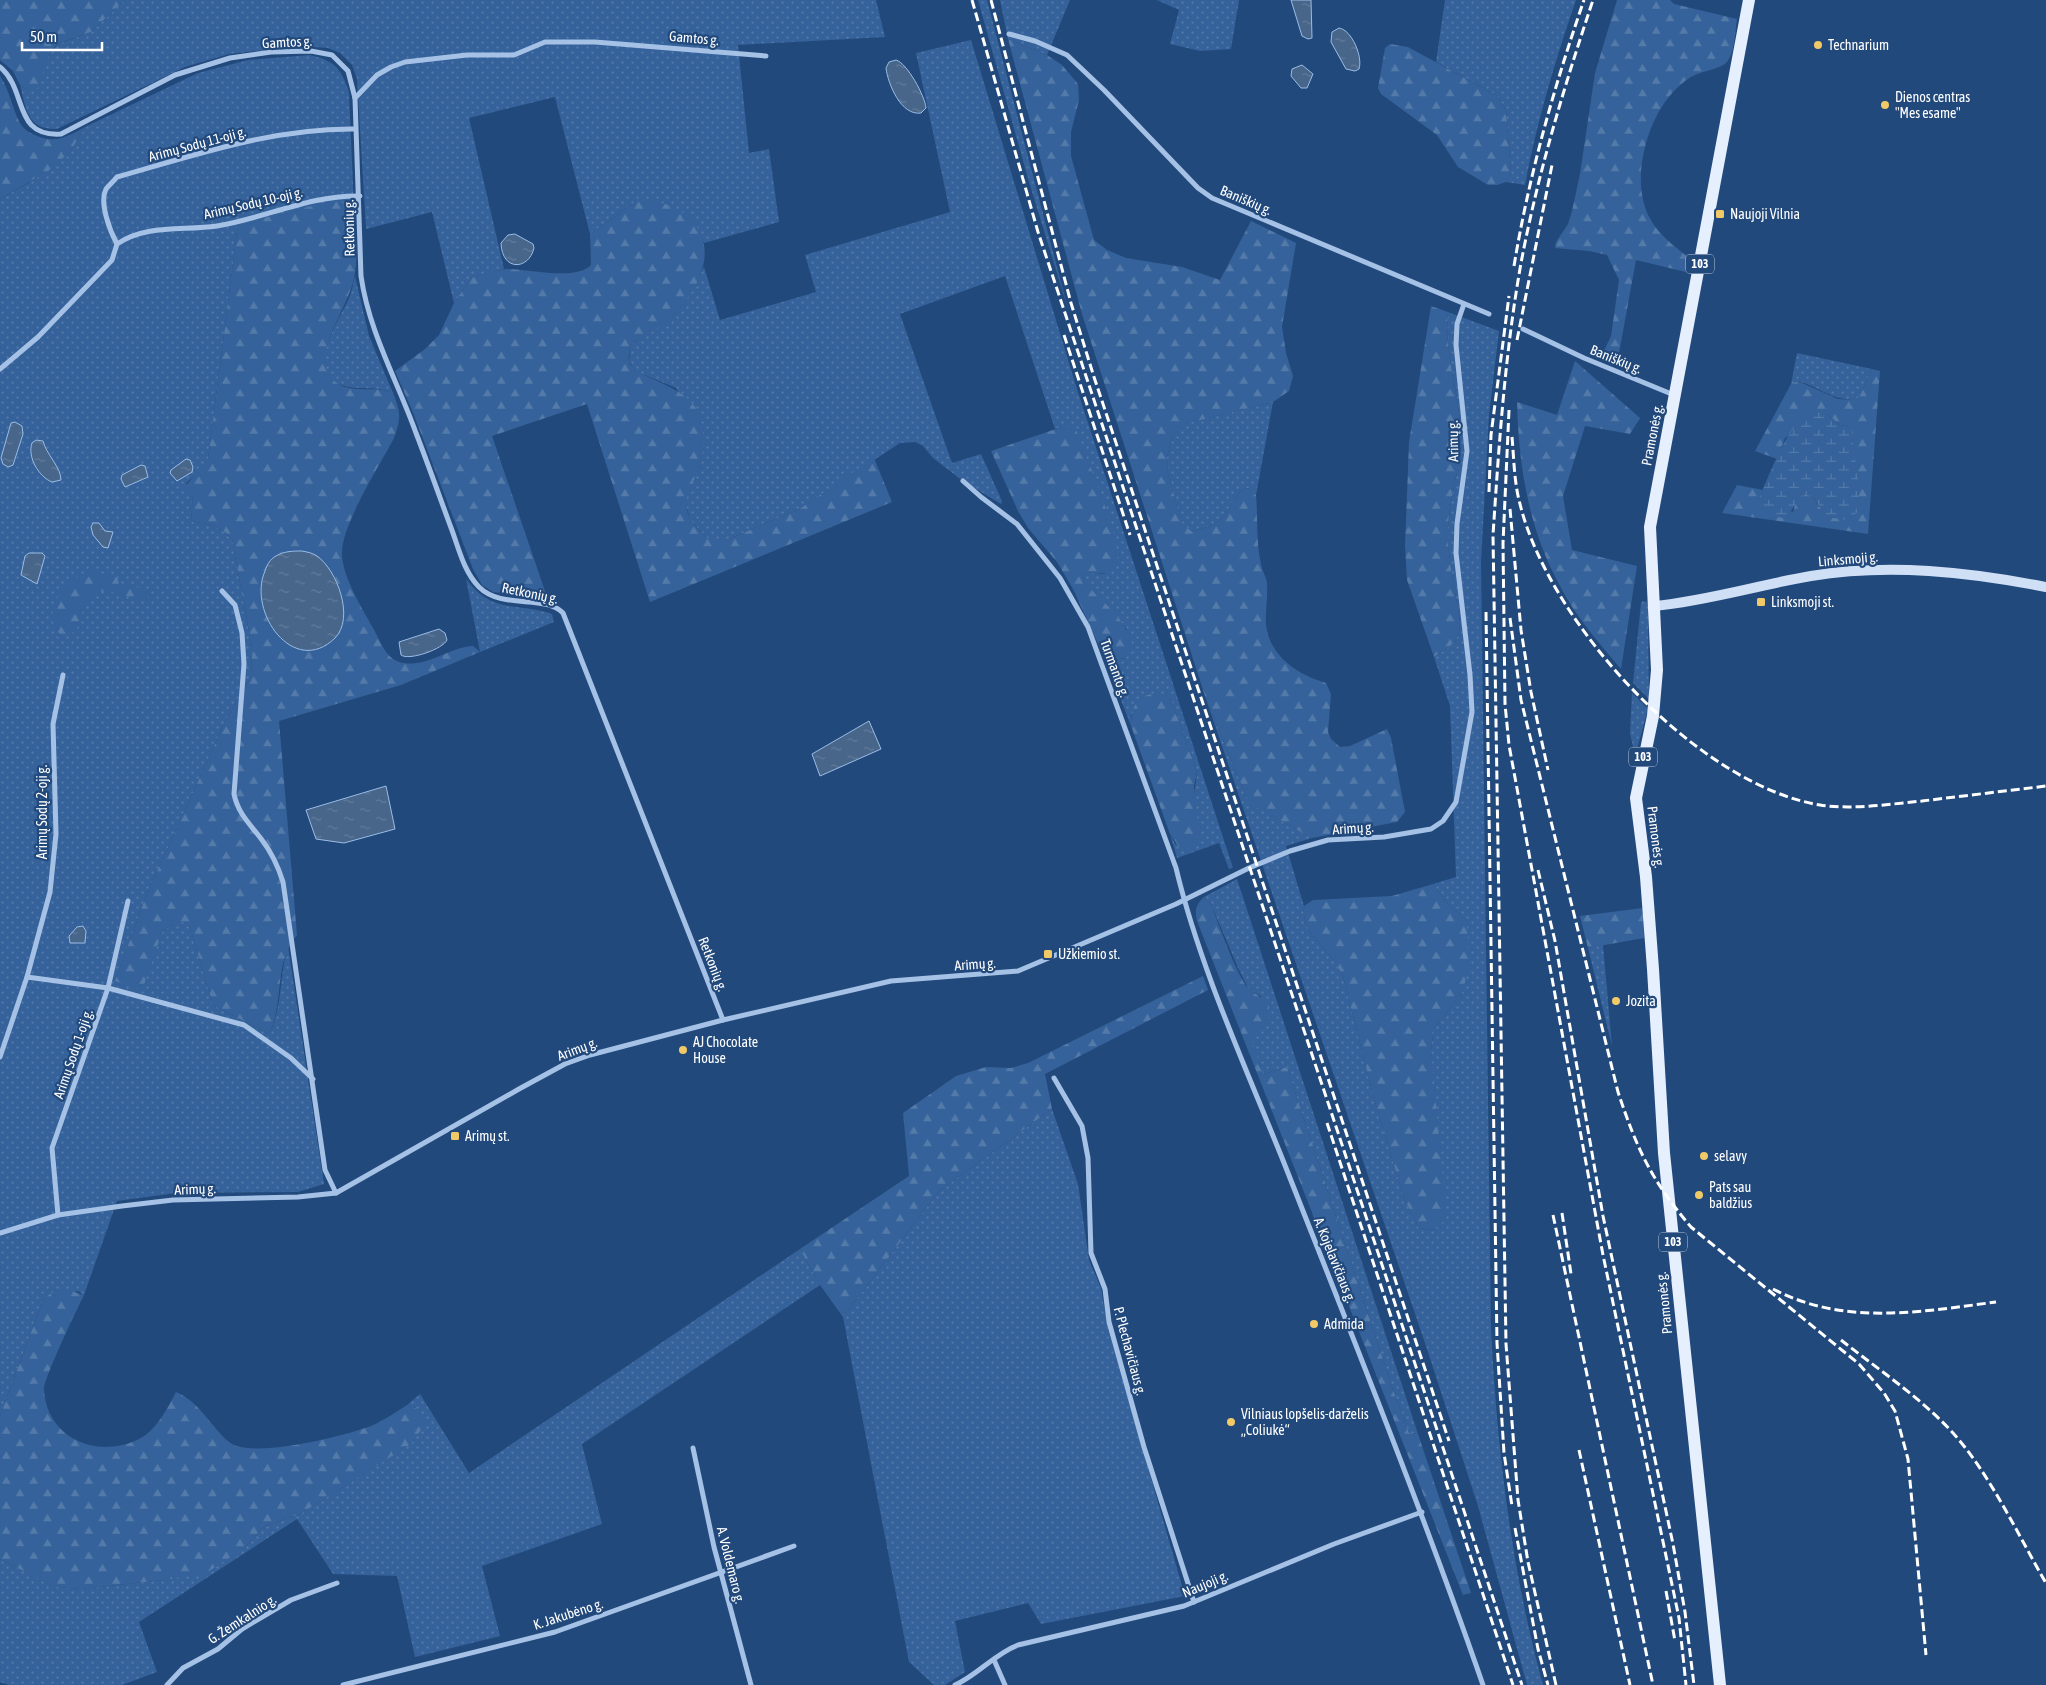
<svg xmlns="http://www.w3.org/2000/svg" width="2046" height="1685" viewBox="0 0 2046 1685" font-family="'Asap Condensed',sans-serif">
  <style>
    .grass { fill: url(#grass-dots) }
    .forest { fill: url(#forest-firs) }
    .wetland { fill: url(#wetland-marsh) }
    .water { fill: url(#water-ripples); stroke: #99bde7 }
    .lines { fill: none; stroke-linecap: round; stroke-linejoin: round }
    .street { stroke: #a5c2e6; stroke-width: 5 }
    .secondary { stroke: #cfdff5; stroke-width: 10 }
    .primary { stroke: #e6effd; stroke-width: 12 }
    .rail { stroke: #fff; stroke-width: 3; stroke-dasharray: 9 4; stroke-linecap: butt }
    .poi-dot { fill: #f1ca67; stroke: #22497c; stroke-width: 2 }
    .labels { text-anchor: middle; dominant-baseline: central; stroke-width: 4.5; stroke-linejoin: round; paint-order: stroke }
    .shield { fill: #22497c; stroke: #bdc8d8; stroke-width: 1 }
    .shield-label { font-size: 12px; font-weight: bold; fill: #fff }
    .street-label { font-size: 14px; fill: #fff; stroke: #22497c }
    .poi-label { font-size: 14px; fill: #fff; stroke: #22497c; text-anchor: start }
  </style>
  <defs>
    <pattern id="grass-dots" width="8" height="8" patternUnits="userSpaceOnUse" patternTransform="scale(1.25)"><rect width="8" height="8" fill="#35629a"/><path d="M2 2h.1M6 6h.1" fill="none" stroke="#537aa9" stroke-width="1.8" stroke-linecap="round"/></pattern>
    <pattern id="forest-firs" width="22" height="20" patternUnits="userSpaceOnUse" patternTransform="scale(1.25)"><rect width="22" height="20" fill="#35629a"/><path d="M5 1l3.5 6h-7zM16 11l3.5 6h-7z" fill="#537aa9"/></pattern>
    <pattern id="wetland-marsh" width="20" height="14" patternUnits="userSpaceOnUse" patternTransform="scale(1.25)"><rect width="20" height="14" fill="#35629a"/><path d="M1 5h8M5 5V1M11 12h8M15 12V8" fill="none" stroke="#537aa9"/></pattern>
    <pattern id="water-ripples" width="26" height="14" patternUnits="userSpaceOnUse" patternTransform="scale(1.25)"><rect width="26" height="14" fill="#48658a"/><path d="M2 4q2-2 4 0t4 0M15 11q2-2 4 0t4 0" fill="none" stroke="#637c9c"/></pattern>
  </defs>
  <rect width="100%" height="100%" fill="#22497c"/>
  <!-- grass -->
  <g class="grass">
    <path d="M125,0H876L885,37L738,45L749,153L769,149L779,222L704,243L695,223L635,202L590,234L555,97L469,118L504,269L472,277L454,303L432,212L366,229L357,79L352,65L340,53L328,48L300,46L229,54L185,67L57,129C27,130 26,109 20,85L27,90L43,68L49,54L58,44L91,32Z"/>
    <polygon points="978,0 987,0 1068,309 1029,182"/>
    <polygon points="1000,0 1070,0 1047,55 1008,39"/>
    <polygon points="1157,0 1239,0 1231,49 1200,51 1170,44 1179,10"/>
    <path d="M1445,0H1576C1555,61 1537,121 1525,185L1506,182L1511,172L1506,110L1496,95L1436,62Z"/>
    <path d="M971,40L1076,386L1233,868L1229,869L1219,843L1177,858L1170,834L1176,845L1194,797L1197,772L1172,702L1166,695L1131,715V726L1106,661L1126,658L1127,629L1084,582L1083,575L1087,572L1105,574L1062,427L1055,429L1005,276L900,314L952,463L981,454L1002,501L1001,504L963,481L933,458L923,446L915,442L900,443L801,508L729,539H708L690,520L685,500L689,486L700,467L703,438L676,388L635,371L629,361L630,345C642,336 654,330 666,322C683,309 694,285 704,267L720,320L816,292L805,255L950,212L916,53Z"/>
    <path d="M310,55C335,61 341,68 349,92L354,209L344,203L238,224L208,459L197,474L186,483L193,495L191,521C207,524 222,526 232,539L252,648L251,677L225,722L146,896L115,981L157,944L162,932L170,926L183,921L190,927L213,1005L269,1034C283,1007 279,975 288,946L324,1184L298,1192L176,1193L117,1201L84,1295L78,1291L43,1300L0,1416V199L35,179L70,152L85,127L198,73L248,60Z"/>
    <path d="M355,276L369,336L393,393C376,385 358,391 341,385C304,373 340,318 349,298C352,291 353,283 355,276Z"/>
    <path d="M1448,312L1499,331L1489,415L1481,562L1491,1328C1497,1449 1511,1568 1543,1685H1527L1478,1506L1428,1352L1205,696L1246,796L1255,806L1312,838L1286,846L1304,906C1301,929 1320,943 1333,959C1337,964 1340,971 1343,976L1374,1099L1405,1201L1419,1228L1431,1230L1441,1226L1431,1050L1434,1028L1462,993L1467,921L1448,904L1433,884L1456,877L1450,706L1434,657C1450,646 1460,643 1460,622C1456,592 1447,558 1448,528C1449,496 1462,465 1461,433C1459,392 1444,354 1448,312Z"/>
    <path d="M1797,353L1872,369C1865,380 1865,391 1856,400C1828,399 1822,388 1798,381L1791,384Z"/>
    <path d="M1273,402L1256,495L1248,488C1234,492 1232,507 1223,517C1215,526 1202,529 1191,531L1182,524L1168,474L1167,457L1172,438L1183,424Z"/>
    <path d="M466,579C490,611 511,604 546,612L552,614L554,622L480,652Z"/>
    <polygon points="1643,601 1647,602 1648,607 1649,699 1633,683 1641,603"/>
    <polygon points="1632,693 1648,709 1635,756 1630,733"/>
    <polygon points="1237,879 1418,1434 1409,1433 1392,1387 1287,1067 1263,1074 1251,1040 1261,996 1249,990 1238,968 1211,904 1204,897"/>
    <polygon points="1603,945 1612,1046 1588,948"/>
    <polygon points="1052,1109 1078,1184 1089,1260 1101,1288 1108,1329 1185,1596 1041,1624 1028,1603 955,1621 965,1672 945,1685 934,1685 909,1662 843,1317 939,1191"/>
    <polygon points="800,1249 820,1285 582,1444 602,1524 482,1566 500,1636 415,1657 397,1576 333,1574 297,1519 139,1622 157,1672 122,1685 9,1685 0,1682 0,1559 56,1587 82,1589 163,1580 243,1549 265,1526 300,1514 410,1444 421,1410 407,1405 420,1394 469,1473"/>
  </g>
  <!-- forest -->
  <g class="forest">
    <polygon points="0,0 125,0 91,32 57,44 49,54 38,88 27,90 20,85 13,71 0,60"/>
    <path d="M1617,0H1670L1674,4L1737,19C1735,31 1735,54 1726,63C1719,69 1704,71 1695,75C1688,78 1681,84 1676,89C1646,118 1628,185 1652,222C1662,238 1678,249 1693,261L1690,273L1636,260L1617,364L1600,359L1611,336L1619,280L1607,255L1589,251L1555,248L1556,242L1568,224L1572,211L1580,174L1595,73Z"/>
    <path d="M1008,39L1047,55L1062,65L1078,84L1079,100L1071,132V156L1094,240L1107,250L1126,258L1182,267L1220,280L1251,221L1296,243L1282,327L1286,353L1293,376L1289,391L1273,402L1184,424L1172,438L1167,457L1168,474L1182,523L1191,531C1202,529 1215,526 1223,517C1232,507 1234,492 1248,488L1256,495C1258,517 1256,542 1261,564C1262,571 1266,576 1267,583C1268,597 1265,611 1266,625C1270,657 1298,675 1326,683L1331,694L1328,732L1331,739L1340,747L1350,746L1387,729L1391,738L1405,812L1397,822L1312,838L1254,806L1246,796L1205,696L1082,314Z"/>
    <polygon points="1390,44 1408,47 1496,95 1506,110 1511,172 1506,182 1497,185 1488,185 1458,167 1437,135 1381,94 1378,88 1385,48"/>
    <path d="M0,76C10,91 12,108 20,123C23,128 29,133 35,135C55,144 67,137 85,127L70,152L48,171L0,199Z"/>
    <path d="M333,201L344,203L354,209C355,231 359,256 354,278C349,307 305,362 337,383C352,394 376,385 393,393C401,412 401,419 394,438C380,465 340,527 342,555C343,578 362,608 373,628C381,642 386,661 404,663C428,667 450,647 473,646L480,652L401,685L279,721L297,935C273,963 285,1002 269,1034L213,1005L190,927L183,922L170,926L162,932L142,990L115,981L146,896L225,722L251,677L252,648L232,539C222,526 207,524 191,521L193,495L184,488L208,459L238,224Z"/>
    <path d="M657,201C670,206 684,211 694,222C697,225 699,231 701,235C714,265 690,299 669,320C658,330 642,336 630,345C630,350 628,356 629,361C634,379 684,383 698,412C705,426 705,454 699,469C691,487 681,498 690,519C694,526 703,533 708,539H729L801,508L874,458L892,502L650,602L587,404L492,436L547,597L493,592L482,585L473,569L412,410L395,371L425,349L439,335L454,303L472,277C484,274 496,270 507,269C529,269 576,281 591,265L590,234L635,202Z"/>
    <path d="M1431,306L1448,312C1444,354 1459,392 1461,433C1462,465 1449,496 1448,528C1447,558 1456,592 1460,622C1460,643 1450,646 1434,657L1407,580L1405,546L1409,442Z"/>
    <path d="M1575,361L1640,418L1630,434L1585,426L1563,496L1572,550L1637,566L1621,669C1599,643 1576,617 1560,586C1528,527 1519,468 1517,402L1557,415Z"/>
    <path d="M1872,369L1880,371L1868,534L1722,513L1737,485L1763,490L1758,500L1793,512L1796,501L1805,494L1814,498L1819,507L1851,427L1840,425L1827,414L1785,438L1777,459L1755,451L1791,384L1798,381L1838,399L1856,400C1865,391 1865,380 1872,369Z"/>
    <path d="M1062,427H1069L1076,430C1084,452 1127,551 1116,567C1109,577 1098,572 1087,572L1083,575L1084,582C1102,602 1130,621 1133,650L1126,658L1106,661L1073,589L1057,562L1028,528L1018,511L991,451Z"/>
    <path d="M97,570L106,576L117,577L119,584L140,588L148,593V600L145,601C98,589 92,579 76,631L70,634H60C45,620 55,595 69,583C77,576 87,572 97,570Z"/>
    <path d="M1157,693L1166,695L1172,702L1197,772L1194,786L1199,834L1198,841L1190,849L1180,848L1170,834L1131,726C1131,707 1137,695 1157,693Z"/>
    <path d="M1433,884L1448,904L1467,921L1469,967L1462,993L1434,1028L1431,1050L1446,1212L1441,1226L1431,1230L1419,1228L1405,1201L1374,1099L1343,976C1340,971 1337,965 1333,959C1320,943 1301,929 1304,906L1313,900L1392,896Z"/>
    <path d="M1204,897L1211,904C1218,922 1238,980 1250,990C1257,995 1263,998 1269,1004C1270,1022 1266,1030 1252,1040L1263,1074L1287,1067L1392,1387L1409,1433L1418,1434L1471,1593L1463,1595L1197,921C1195,911 1195,905 1204,897Z"/>
    <polygon points="1643,908 1644,938 1588,948 1580,916"/>
    <polygon points="1203,976 1208,990 1045,1074 1052,1109 939,1191 843,1317 820,1285 800,1249 909,1176 903,1113 956,1076 986,1067 1011,1068 1028,1063"/>
    <path d="M68,1290L84,1295C77,1309 44,1378 44,1389C46,1438 97,1460 139,1439C156,1431 167,1409 176,1392C200,1402 210,1426 229,1442C251,1460 344,1436 371,1426C383,1421 396,1412 407,1405L421,1410L425,1424L411,1444L300,1514L265,1526L243,1549L206,1573L163,1580L82,1589L55,1587L0,1559V1416L43,1300L51,1293Z"/>
  </g>
  <!-- wetland -->
  <path class="wetland" d="M1810,410L1827,414L1840,425L1851,427L1859,487V511L1847,520L1826,517L1814,498L1805,494C1795,502 1793,511 1784,518L1772,516L1759,507L1758,500C1773,468 1783,433 1810,410Z"/>
  <!-- water -->
  <g class="water">
    <polygon points="1291,0 1311,0 1312,38 1308,39 1302,36"/>
    <path d="M1339,28C1352,30 1363,57 1359,69L1355,71L1346,69L1331,42L1332,32Z"/>
    <path d="M896,60C907,63 925,96 926,108L921,113C901,116 888,84 886,68L889,62Z"/>
    <polygon points="1302,65 1313,74 1307,88 1301,88 1291,76 1292,69"/>
    <path d="M515,234L533,244L534,248C529,270 502,272 501,243L508,235Z"/>
    <polygon points="15,422 22,426 23,434 13,465 8,467 3,464 1,458 11,423"/>
    <path d="M36,440L43,441C46,454 61,467 61,480L52,482C39,477 27,457 32,443Z"/>
    <polygon points="186,459 190,460 193,467 192,472 177,481 170,473 171,470"/>
    <polygon points="141,465 145,466 148,477 125,487 121,479 122,475"/>
    <polygon points="93,523 99,523 105,531 113,532 108,548 103,547 93,535 91,527"/>
    <path d="M302,551C307,552 313,553 317,556C337,570 355,618 335,638C294,678 247,612 265,571C267,565 270,559 276,556C284,551 294,551 302,551Z"/>
    <polygon points="29,553 42,553 45,556 37,584 21,575 25,556"/>
    <path d="M439,629L445,633L447,640C443,649 409,661 401,655L399,642Z"/>
    <polygon points="869,721 881,749 820,776 812,754"/>
    <polygon points="386,786 395,829 344,843 316,839 306,810"/>
    <polygon points="83,926 86,931 85,943 70,943 69,936 77,927"/>
  </g>
  <g class="lines">
    <!-- street -->
    <g class="street">
      <polyline points="1009,34 1035,41 1067,55 1104,90 1198,188 1212,198 1489,314"/>
      <path d="M0,67C28,90 12,137 61,134L175,75L230,58L271,52L311,51L332,55L348,71L355,98L361,276C369,332 397,380 416,433C428,464 439,495 450,525C458,545 463,571 479,587C502,610 545,594 563,613L723,1020"/>
      <polyline points="355,98 377,75 391,67 405,62 467,55 514,55 545,42 595,42 766,56"/>
      <path d="M117,244C110,231 99,203 106,189C109,185 114,181 117,177C195,155 273,128 355,129"/>
      <polyline points="1523,329 1584,358 1674,395"/>
      <path d="M0,369L38,337L112,260L117,244C147,224 183,231 217,226C266,218 309,195 360,196"/>
      <path d="M963,481L981,497L1017,524L1060,578L1088,627L1176,868C1201,972 1249,1074 1288,1173C1355,1343 1423,1512 1483,1685"/>
      <path d="M222,591L235,605L242,633L244,664L234,794C238,814 251,825 262,840C272,853 278,866 283,882L325,1170L336,1193"/>
      <polyline points="27,977 108,988 244,1025 291,1058 313,1079"/>
      <polyline points="0,1057 27,977 50,892 56,834 53,724 63,675"/>
      <polyline points="1054,1078 1082,1126 1088,1158 1091,1253 1105,1289 1109,1322 1144,1447 1194,1602"/>
      <polyline points="58,1215 52,1148 108,988 128,901"/>
      <polyline points="0,1233 58,1215 122,1206 173,1200 298,1197 336,1193 519,1089 565,1064 590,1055 723,1020 891,981 1018,971 1176,904 1249,868 1290,851 1328,840 1384,837 1431,829 1443,821 1456,802 1472,712 1470,675 1456,553 1457,524 1467,451 1456,345 1457,324 1464,304"/>
      <polyline points="693,1448 714,1547 751,1685"/>
      <polyline points="994,1660 1005,1685"/>
      <polyline points="167,1685 183,1668 218,1649 242,1629 291,1600 337,1583"/>
      <polyline points="343,1685 555,1632 794,1546"/>
      <path d="M955,1685C978,1675 994,1654 1018,1645L1184,1606L1334,1544L1422,1512"/>
    </g>
    <!-- secondary -->
    <path class="secondary" d="M1654,606C1707,601 1758,585 1811,576C1889,563 1969,572 2046,587"/>
    <!-- primary -->
    <polyline class="primary" points="1720,1685 1664,1153 1653,969 1646,877 1636,798 1653,716 1657,670 1650,527 1749,0"/>
    <!-- rail -->
    <g class="rail">
      <polyline points="972,0 1038,232 1522,1685"/>
      <polyline points="991,0 1071,303 1094,377 1449,1441"/>
      <path d="M1514,266C1529,175 1554,87 1584,0"/>
      <polyline points="1064,335 1130,535"/>
      <polyline points="1517,340 1552,165"/>
      <polyline points="1509,410 1503,543 1505,704 1509,745 1603,1255 1679,1618 1686,1685"/>
      <path d="M1512,437C1514,459 1514,482 1520,504C1549,623 1697,785 1820,805C1853,810 1890,804 1922,801C1963,796 2005,791 2046,786"/>
      <polyline points="1489,492 1491,435 1509,296"/>
      <polyline points="1510,509 1521,630 1531,692 1548,770"/>
      <polyline points="1486,612 1497,1343 1504,1453 1512,1506"/>
      <path d="M1510,618L1521,700L1618,1092C1637,1149 1651,1180 1691,1227L1859,1364L1884,1393L1895,1411L1908,1459L1926,1655"/>
      <polyline points="1538,870 1555,941 1603,1216 1673,1544 1685,1612 1694,1685"/>
      <polyline points="1327,1123 1513,1685"/>
      <polyline points="1562,1213 1571,1274"/>
      <polyline points="1553,1215 1653,1685"/>
      <path d="M1773,1289C1844,1326 1920,1312 1996,1302"/>
      <path d="M1841,1340C1879,1370 1921,1398 1953,1433C1990,1474 2018,1535 2046,1583"/>
      <polyline points="1579,1450 1630,1685"/>
      <polyline points="1515,1528 1538,1649 1548,1685"/>
      <polyline points="1666,1591 1675,1641"/>
      <path d="M1556,1685L1528,1562L1518,1500L1506,1344L1493,535C1499,444 1505,353 1521,263C1538,173 1564,87 1593,0"/>
    </g>
  </g>
  <!-- markers -->
  <g class="poi-dot">
    <circle cx="1818" cy="45" r="5"/>
    <circle cx="1885" cy="105" r="5"/>
    <rect x="1715" y="209" width="10" height="10" rx="2.5"/>
    <rect x="1756" y="597" width="10" height="10" rx="2.5"/>
    <rect x="1043" y="949" width="10" height="10" rx="2.5"/>
    <circle cx="1616" cy="1001" r="5"/>
    <circle cx="683" cy="1050" r="5"/>
    <rect x="450" y="1131" width="10" height="10" rx="2.5"/>
    <circle cx="1704" cy="1156" r="5"/>
    <circle cx="1699" cy="1195" r="5"/>
    <circle cx="1314" cy="1324" r="5"/>
    <circle cx="1231" cy="1422" r="5"/>
  </g>
  <g class="labels">
    <!-- shield labels -->
    <g class="shield">
      <rect x="1686" y="254.5" width="28" height="19" rx="4"/>
      <rect x="1629" y="747.5" width="28" height="19" rx="4"/>
      <rect x="1659" y="1232.5" width="28" height="19" rx="4"/>
    </g>
    <g class="shield-label">
      <text x="1700" y="264">103</text>
      <text x="1643" y="757">103</text>
      <text x="1673" y="1242">103</text>
    </g>
    <!-- street labels -->
    <g class="street-label">
      <text transform="translate(694 38) rotate(5)">Gamtos g.</text>
      <text transform="translate(287 42) rotate(-3)">Gamtos g.</text>
      <text transform="translate(197 144) rotate(-15)">Arimų Sodų 11-oji g.</text>
      <text transform="translate(1246 200) rotate(23)">Baniškių g.</text>
      <text transform="translate(253 203) rotate(-13)">Arimų Sodų 10-oji g.</text>
      <text transform="translate(349 228) rotate(-91)">Retkonių g.</text>
      <text transform="translate(1616 359) rotate(22)">Baniškių g.</text>
      <text transform="translate(1652 435) rotate(-79)">Pramonės g.</text>
      <text transform="translate(1453 441) rotate(-91)">Arimų g.</text>
      <text transform="translate(1848 559) rotate(-5)">Linksmoji g.</text>
      <text transform="translate(530 593) rotate(12)">Retkonių g.</text>
      <text transform="translate(1115 668) rotate(70)">Turmanto g.</text>
      <text transform="translate(42 812) rotate(-90)">Arimų Sodų 2-oji g.</text>
      <text transform="translate(1353 828) rotate(-4)">Arimų g.</text>
      <text transform="translate(1656 837) rotate(83)">Pramonės g.</text>
      <text transform="translate(713 964) rotate(69)">Retkonių g.</text>
      <text transform="translate(975 964) rotate(-4)">Arimų g.</text>
      <text transform="translate(577 1049) rotate(-21)">Arimų g.</text>
      <text transform="translate(73 1054) rotate(-71)">Arimų Sodų 1-oji g.</text>
      <text transform="translate(195 1189) rotate(-2)">Arimų g.</text>
      <text transform="translate(1335 1260) rotate(68)">A. Kojelavičiaus g.</text>
      <text transform="translate(1664 1303) rotate(-96)">Pramonės g.</text>
      <text transform="translate(1130 1351) rotate(75)">P. Plechavičiaus g.</text>
      <text transform="translate(731 1565) rotate(76)">A. Voldemaro g.</text>
      <text transform="translate(1205 1584) rotate(-23)">Naujoji g.</text>
      <text transform="translate(568 1614) rotate(-18)">K. Jakubėno g.</text>
      <text transform="translate(242 1619) rotate(-33)">G. Žemkalnio g.</text>
    </g>
    <!-- poi labels -->
    <g class="poi-label">
      <text x="1828" y="45">Technarium</text>
      <text x="1895" y="97">Dienos centras<tspan x="1895" dy="16">"Mes esame"</tspan></text>
      <text x="1730" y="214">Naujoji Vilnia</text>
      <text x="1771" y="602">Linksmoji st.</text>
      <text x="1058" y="954">Užkiemio st.</text>
      <text x="1626" y="1001">Jozita</text>
      <text x="693" y="1042">AJ Chocolate<tspan x="693" dy="16">House</tspan></text>
      <text x="465" y="1136">Arimų st.</text>
      <text x="1714" y="1156">selavy</text>
      <text x="1709" y="1187">Pats sau<tspan x="1709" dy="16">baldžius</tspan></text>
      <text x="1324" y="1324">Admida</text>
      <text x="1241" y="1414">Vilniaus lopšelis-darželis<tspan x="1241" dy="16">„Coliukė“</tspan></text>
    </g>
  </g>
  <!-- scale -->
  <path d="M22 42v8h80v-8" fill="none" stroke="#ffffff" stroke-width="2.5"/>
  <text x="30" y="42" font-size="15" fill="#ffffff" stroke="#22497c" stroke-width="4" paint-order="stroke">50 m</text>
</svg>
